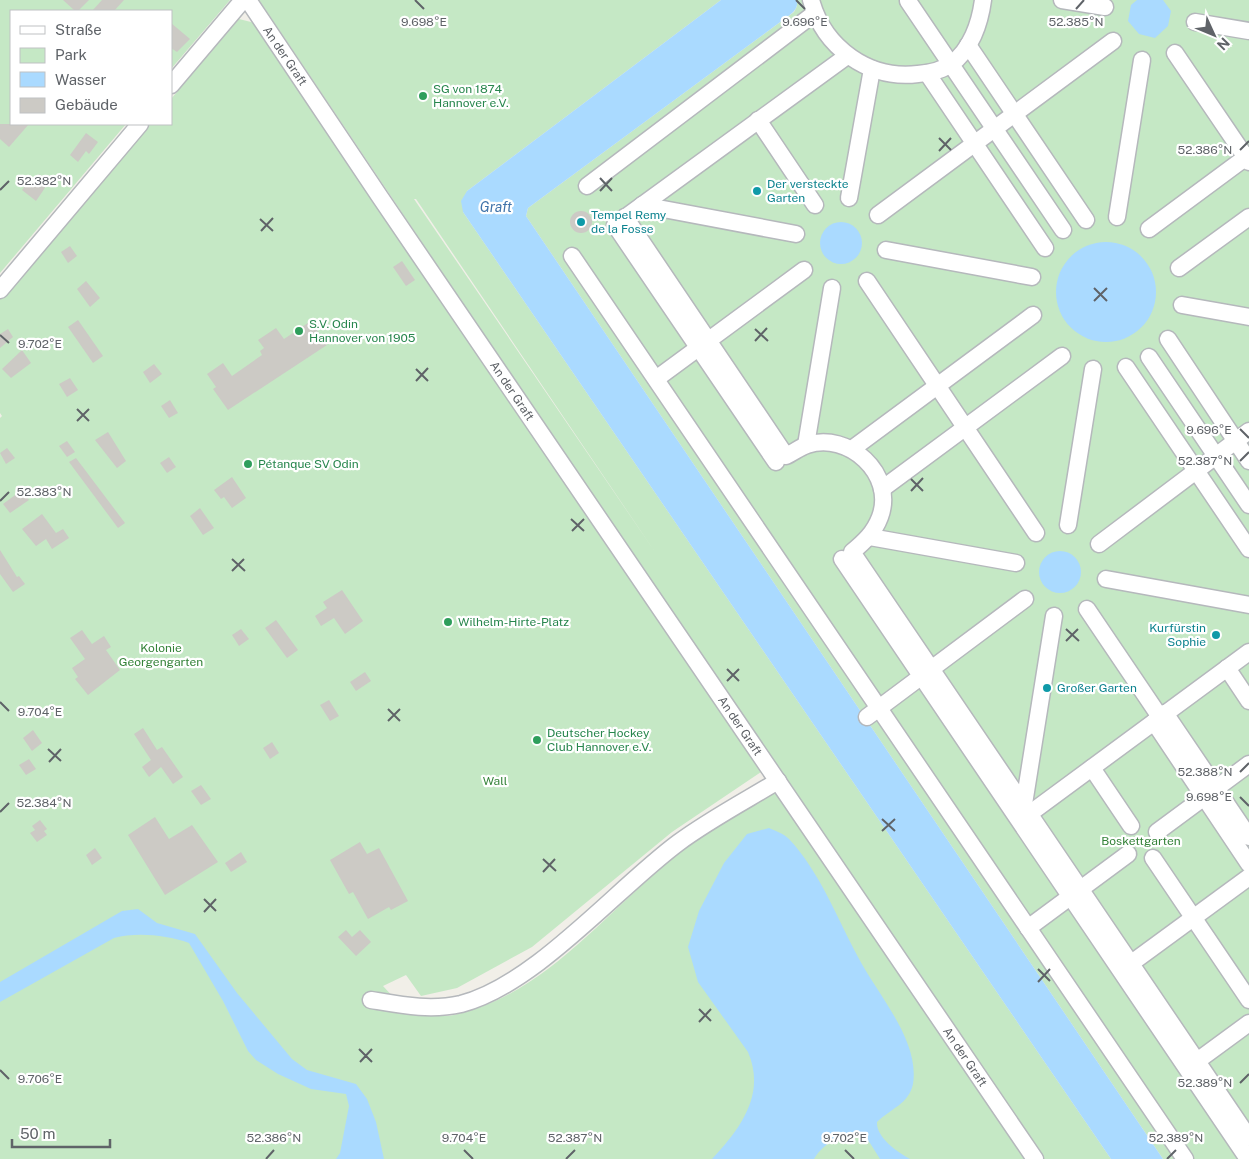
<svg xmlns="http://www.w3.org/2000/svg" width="1249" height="1159" viewBox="0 0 1249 1159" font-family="'Public Sans',sans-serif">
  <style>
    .green { fill: #c5e8c5; fill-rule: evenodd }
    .water { fill: #aadaff }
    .building { fill: #cccac5 }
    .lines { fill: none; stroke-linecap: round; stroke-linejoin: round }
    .minor-casing { stroke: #b5b8bc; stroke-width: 19 }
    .minor { stroke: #fff; stroke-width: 16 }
    .ticks { fill: none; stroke: #5f6368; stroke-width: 2 }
    .leisure-dot { fill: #2e9e5b; stroke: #fff; stroke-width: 2 }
    .culture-dot { fill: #0f9aa8; stroke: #fff; stroke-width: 2 }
    .labels { text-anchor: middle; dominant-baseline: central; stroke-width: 4.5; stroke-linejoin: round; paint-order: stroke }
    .street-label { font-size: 12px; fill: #5f6368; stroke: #fff }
    .leisure-label { font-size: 12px; fill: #27864d; stroke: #fff; text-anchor: start }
    .culture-label { font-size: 12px; fill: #0d838f; stroke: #fff; text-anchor: start }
    .park-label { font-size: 12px; fill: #348238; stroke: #fff }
    .water-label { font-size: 14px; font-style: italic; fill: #4174aa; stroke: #fff }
    .ticks-label { font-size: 12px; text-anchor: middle; fill: #5f6368; stroke: #fff; stroke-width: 4.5; stroke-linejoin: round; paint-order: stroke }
  </style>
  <rect width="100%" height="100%" fill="#f1efe8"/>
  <!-- green -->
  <g class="green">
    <polygon points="0,0 230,0 171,69 171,11 11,11 11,124 126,124 0,273"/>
    <path d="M259,0H721L467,191L463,212L1111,1159H1038ZM413,199H416L655,552L414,199Z"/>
    <polygon points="797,0 1249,0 1249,1159 1163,1159 526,216 528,208 794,12 797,6"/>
    <path d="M239,19L255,23L761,772L672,832L532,947L457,988L421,996L406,975L383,986L409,1014C423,1014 440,1018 454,1015C539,996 596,924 659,870C695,838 737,814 777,788L1031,1159H0V418L2,416L0,413V298L150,124H171V99Z"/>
  </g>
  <!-- water -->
  <g class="water">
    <path d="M721,0H797C798,6 796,10 791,14L528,208L526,216L1163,1159H1111L463,212L461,201L467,191Z"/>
    <polygon points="1137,0 1163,0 1171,11 1168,26 1155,38 1139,34 1128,21 1131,5"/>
    <circle cx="841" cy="243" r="21"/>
    <circle cx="1106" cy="292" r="50"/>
    <circle cx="1060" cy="572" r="21"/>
    <path d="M769,828C776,831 784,834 789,839C820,872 837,918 858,957C877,994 920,1040 913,1084C909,1104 890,1109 877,1122C876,1137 897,1152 910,1159H880L870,1143L861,1134C842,1134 824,1142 814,1159H712C741,1128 766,1094 748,1052L698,982L688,947L699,911L724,863L747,834Z"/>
    <path d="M138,909L157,923L195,934L237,993L292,1059L307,1070L356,1084L367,1099L376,1122L384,1159H336L340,1153L349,1106L346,1094L311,1089L278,1074L256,1060L248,1051L223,1001L189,943C166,935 137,932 114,938L0,1002V982L122,911Z"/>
  </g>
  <!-- building -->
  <g class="building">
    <polygon points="63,0 89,0 78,11 75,11"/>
    <polygon points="102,0 124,0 114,11 92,11"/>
    <polygon points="171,23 190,39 177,52 171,48"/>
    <polygon points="0,124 29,124 9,147 0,139"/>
    <polygon points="86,133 98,142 89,154 86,151 78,162 70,155"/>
    <polygon points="39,174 49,182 36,201 22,190 29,181 31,184"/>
    <circle cx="581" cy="222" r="11"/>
    <polygon points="70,246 77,256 68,263 61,252"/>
    <polygon points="402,261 415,280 406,286 393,267"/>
    <polygon points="86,281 100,298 90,307 77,289"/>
    <polygon points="78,320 103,356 93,363 68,327"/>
    <polygon points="311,321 327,345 228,410 213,389 216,387 207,374 223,363 232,376 262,355 260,351 264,348 258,340 276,328 284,339"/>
    <polygon points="8,329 13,337 0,348 0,334"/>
    <polygon points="22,350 31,363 11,378 2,369"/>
    <polygon points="154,364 162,374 150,383 143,372"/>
    <polygon points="70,378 78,390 67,397 59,384"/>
    <polygon points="170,400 178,413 169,418 161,406"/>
    <polygon points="108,432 126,461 117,468 95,440"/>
    <polygon points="67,441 75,452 67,457 59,446"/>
    <polygon points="7,448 15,458 6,464 0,453"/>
    <polygon points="169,457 176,467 167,473 160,463"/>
    <polygon points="76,458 125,523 118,528 69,462"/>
    <polygon points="232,477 246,498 232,508 224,497 221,499 214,490"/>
    <polygon points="22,490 29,500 10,513 3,504"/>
    <polygon points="200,508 214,528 203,535 190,516"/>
    <polygon points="42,514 56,533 63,529 69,538 52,549 46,539 36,546 22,529"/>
    <polygon points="0,550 17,577 19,576 25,584 13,592 0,574"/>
    <polygon points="342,590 363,621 345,634 334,618 321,626 315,616 327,608 323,602"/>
    <polygon points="276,620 298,650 287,658 265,628"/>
    <polygon points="241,629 249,639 239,646 232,635"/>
    <polygon points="82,630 92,644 104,636 111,647 106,650 120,670 88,695 75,679 78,677 72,668 85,659 70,638"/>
    <polygon points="365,672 371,681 356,691 350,682"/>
    <polygon points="329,700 339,716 330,721 320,705"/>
    <polygon points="143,728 157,750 162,747 183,777 173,784 161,767 149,777 142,767 151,760 134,734"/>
    <polygon points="33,730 42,743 32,751 23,738"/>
    <polygon points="272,742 279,753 270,759 263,748"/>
    <polygon points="29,759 36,769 26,775 19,765"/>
    <polygon points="201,785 211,799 201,805 191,791"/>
    <polygon points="155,817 169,839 192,825 218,862 165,895 128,835"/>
    <polygon points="40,820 47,829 44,831 47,835 37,842 30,833 35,830 32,826"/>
    <polygon points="360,842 367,854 379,848 408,901 391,910 389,907 368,919 353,892 349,894 330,860"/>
    <polygon points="95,848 102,858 92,865 86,855"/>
    <polygon points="241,852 247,862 231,872 225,863"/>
    <polygon points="346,930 352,937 360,930 371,942 356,956 338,937"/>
  </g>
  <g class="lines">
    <!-- minor casing -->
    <g class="minor-casing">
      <g id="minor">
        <polyline points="248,0 380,197 1035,1159"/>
        <path d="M811,0C824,48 869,80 918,74C928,73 943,70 951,64C971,50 980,23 983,0"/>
        <polyline points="1062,0 1105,7"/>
        <polyline points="908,1 1063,230"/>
        <polyline points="1195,22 1249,31"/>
        <polyline points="968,45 1086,220"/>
        <polyline points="1175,53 1249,162"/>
        <polyline points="927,73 1045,248"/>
        <polyline points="171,85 243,0"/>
        <polyline points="758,120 815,205"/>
        <polyline points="587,186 815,13"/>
        <polyline points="849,198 872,69"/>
        <polyline points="642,205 796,234"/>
        <polyline points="878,215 1113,41"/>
        <path d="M625,217L786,456C793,453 800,447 807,445C848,431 896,474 880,517C874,533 864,542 852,552L1249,1138"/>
        <polyline points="1117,217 1142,60"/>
        <polyline points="1149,229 1249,155"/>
        <polyline points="886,250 1032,277"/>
        <polyline points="572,256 1185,1159"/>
        <polyline points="1179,268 1249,217"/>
        <polyline points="867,281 1036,533"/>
        <polyline points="0,290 140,124"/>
        <polyline points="1182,305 1249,317"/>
        <polyline points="1168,339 1249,461"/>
        <polyline points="1149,357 1249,505"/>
        <polyline points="1126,367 1249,549"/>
        <polyline points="656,379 804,270"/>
        <polyline points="806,445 832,288"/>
        <polyline points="852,449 1033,315"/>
        <polyline points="776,462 615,225 847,56"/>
        <polyline points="882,489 1062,356"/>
        <polyline points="1068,525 1093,369"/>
        <polyline points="870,537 1016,563"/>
        <polyline points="1099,544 1249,431"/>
        <polyline points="842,559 1248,1159"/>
        <polyline points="1106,579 1249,605"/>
        <polyline points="1087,609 1160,717"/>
        <polyline points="1227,668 1249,701"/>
        <polyline points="1165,713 1249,837"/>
        <polyline points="867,717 1025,599"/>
        <polyline points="1154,722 1249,864"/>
        <polyline points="1092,768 1131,826"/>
        <polyline points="1024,804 1054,616"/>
        <polyline points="1021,820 1249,652"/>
        <polyline points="1157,832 1249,764"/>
        <polyline points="1153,858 1249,1000"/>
        <polyline points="1028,928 1128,854"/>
        <polyline points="1122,970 1249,877"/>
        <path d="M371,1000C401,1005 430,1011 461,1004C535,985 616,889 678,843C709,820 745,801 778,781"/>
        <polyline points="1189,1067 1249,1023"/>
      </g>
    </g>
    <!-- minor -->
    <use href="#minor" class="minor"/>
  </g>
  <!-- ticks -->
  <path class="ticks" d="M415,0L424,9M796,0L805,9M1076,9L1084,0M939,138L951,150M1240,150L1249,141M939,151L951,138M600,178L612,191M0,190L9,181M600,191L612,178M260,219L273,231M261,231L273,218M1094,288L1107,301M1094,301L1107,288M755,329L768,341M0,335L9,343M755,341L767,328M416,369L428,381M416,381L428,368M77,409L89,421M77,421L89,409M1240,429L1249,438M1240,461L1249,452M911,479L923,491M911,491L923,478M0,501L9,492M571,519L584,531M572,531L584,519M232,559L245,571M232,571L244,559M1066,629L1079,641M1066,641L1078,629M727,669L739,681M727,681L739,669M0,702L9,711M388,709L400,721M388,721L400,709M48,749L61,761M49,762L61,749M1240,772L1249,763M1240,797L1249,806M0,812L9,803M882,819L895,831M882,831L895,819M543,859L556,871M543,872L555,859M204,899L216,911M204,912L216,899M1038,969L1050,981M1038,982L1050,969M699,1009L711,1021M699,1022L711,1009M359,1049L372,1062M360,1062L372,1049M0,1070L9,1079M1240,1083L1249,1074M464,1150L473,1159M845,1150L854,1159M266,1159L274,1150M566,1159L575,1150M1167,1159L1176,1150"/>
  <!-- markers -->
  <g class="leisure-dot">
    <circle cx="423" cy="96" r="5"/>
    <circle cx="299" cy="331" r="5"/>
    <circle cx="248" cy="464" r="5"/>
    <circle cx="448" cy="622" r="5"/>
    <circle cx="537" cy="740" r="5"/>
  </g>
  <g class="culture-dot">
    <circle cx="757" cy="191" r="5"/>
    <circle cx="581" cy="222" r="5"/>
    <circle cx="1216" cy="635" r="5"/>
    <circle cx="1047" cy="688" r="5"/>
  </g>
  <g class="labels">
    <!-- street labels -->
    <g class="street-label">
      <text transform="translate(285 56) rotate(56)">An der Graft</text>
      <text transform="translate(512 391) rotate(56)">An der Graft</text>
      <text transform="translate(740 726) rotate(56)">An der Graft</text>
      <text transform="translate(965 1057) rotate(56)">An der Graft</text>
    </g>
    <!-- leisure labels -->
    <g class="leisure-label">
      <text x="433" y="89">SG von 1874<tspan x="433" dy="14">Hannover e.V.</tspan></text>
      <text x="309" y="324">S.V. Odin<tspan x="309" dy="14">Hannover von 1905</tspan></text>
      <text x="258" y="464">Pétanque SV Odin</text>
      <text x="458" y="622">Wilhelm-Hirte-Platz</text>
      <text x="547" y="733">Deutscher Hockey<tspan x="547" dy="14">Club Hannover e.V.</tspan></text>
    </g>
    <!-- culture labels -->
    <g class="culture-label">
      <text x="767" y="184">Der versteckte<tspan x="767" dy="14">Garten</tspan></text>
      <text x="591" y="215">Tempel Remy<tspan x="591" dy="14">de la Fosse</tspan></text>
      <text x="1206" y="628" text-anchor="end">Kurfürstin<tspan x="1206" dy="14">Sophie</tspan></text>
      <text x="1057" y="688">Großer Garten</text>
    </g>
    <!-- park labels -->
    <g class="park-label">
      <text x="161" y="648">Kolonie<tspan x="161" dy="14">Georgengarten</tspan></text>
      <text x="495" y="781">Wall</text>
      <text x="1141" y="841">Boskettgarten</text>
    </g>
    <!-- water labels -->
    <g class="water-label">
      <text x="496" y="207">Graft</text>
    </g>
  </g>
  <g class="ticks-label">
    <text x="424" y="26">9.698°E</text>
    <text x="805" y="26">9.696°E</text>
    <text x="1076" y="26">52.385°N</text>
    <text x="1205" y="154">52.386°N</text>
    <text x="44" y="185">52.382°N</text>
    <text x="40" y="348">9.702°E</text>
    <text x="1209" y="434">9.696°E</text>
    <text x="1205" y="465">52.387°N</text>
    <text x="44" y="496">52.383°N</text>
    <text x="40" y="716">9.704°E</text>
    <text x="1205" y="776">52.388°N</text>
    <text x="1209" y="801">9.698°E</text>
    <text x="44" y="807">52.384°N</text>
    <text x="40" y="1083">9.706°E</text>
    <text x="1205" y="1087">52.389°N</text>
    <text x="274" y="1142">52.386°N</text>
    <text x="575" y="1142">52.387°N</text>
    <text x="1176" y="1142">52.389°N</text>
    <text x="464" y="1142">9.704°E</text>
    <text x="845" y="1142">9.702°E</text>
  </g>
  <!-- legend -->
  <rect x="10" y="10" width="162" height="115" fill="#ffffff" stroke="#bfc1c3"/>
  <rect x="20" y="26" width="25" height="8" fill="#ffffff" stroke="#bfc1c3"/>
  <text x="55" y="35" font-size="15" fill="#5f6368">Straße</text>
  <rect x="20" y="48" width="25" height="15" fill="#c5e8c5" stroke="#bfc1c3"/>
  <text x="55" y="60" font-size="15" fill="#5f6368">Park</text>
  <rect x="20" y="72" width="25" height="15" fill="#aadaff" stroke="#bfc1c3"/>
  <text x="55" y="85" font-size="15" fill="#5f6368">Wasser</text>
  <rect x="20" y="98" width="25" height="15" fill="#cccac5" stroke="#bfc1c3"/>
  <text x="55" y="110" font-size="15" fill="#5f6368">Gebäude</text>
  <!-- north arrow -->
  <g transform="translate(1214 35) rotate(134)" stroke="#ffffff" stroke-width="4" paint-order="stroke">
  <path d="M0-4L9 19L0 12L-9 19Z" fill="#5f6368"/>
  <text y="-8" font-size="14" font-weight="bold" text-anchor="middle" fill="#5f6368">N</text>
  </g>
  <!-- scale -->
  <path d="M12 1139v8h98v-8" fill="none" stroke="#5f6368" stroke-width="2.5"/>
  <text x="20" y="1139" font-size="15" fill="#5f6368" stroke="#ffffff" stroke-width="4" paint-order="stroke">50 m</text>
</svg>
